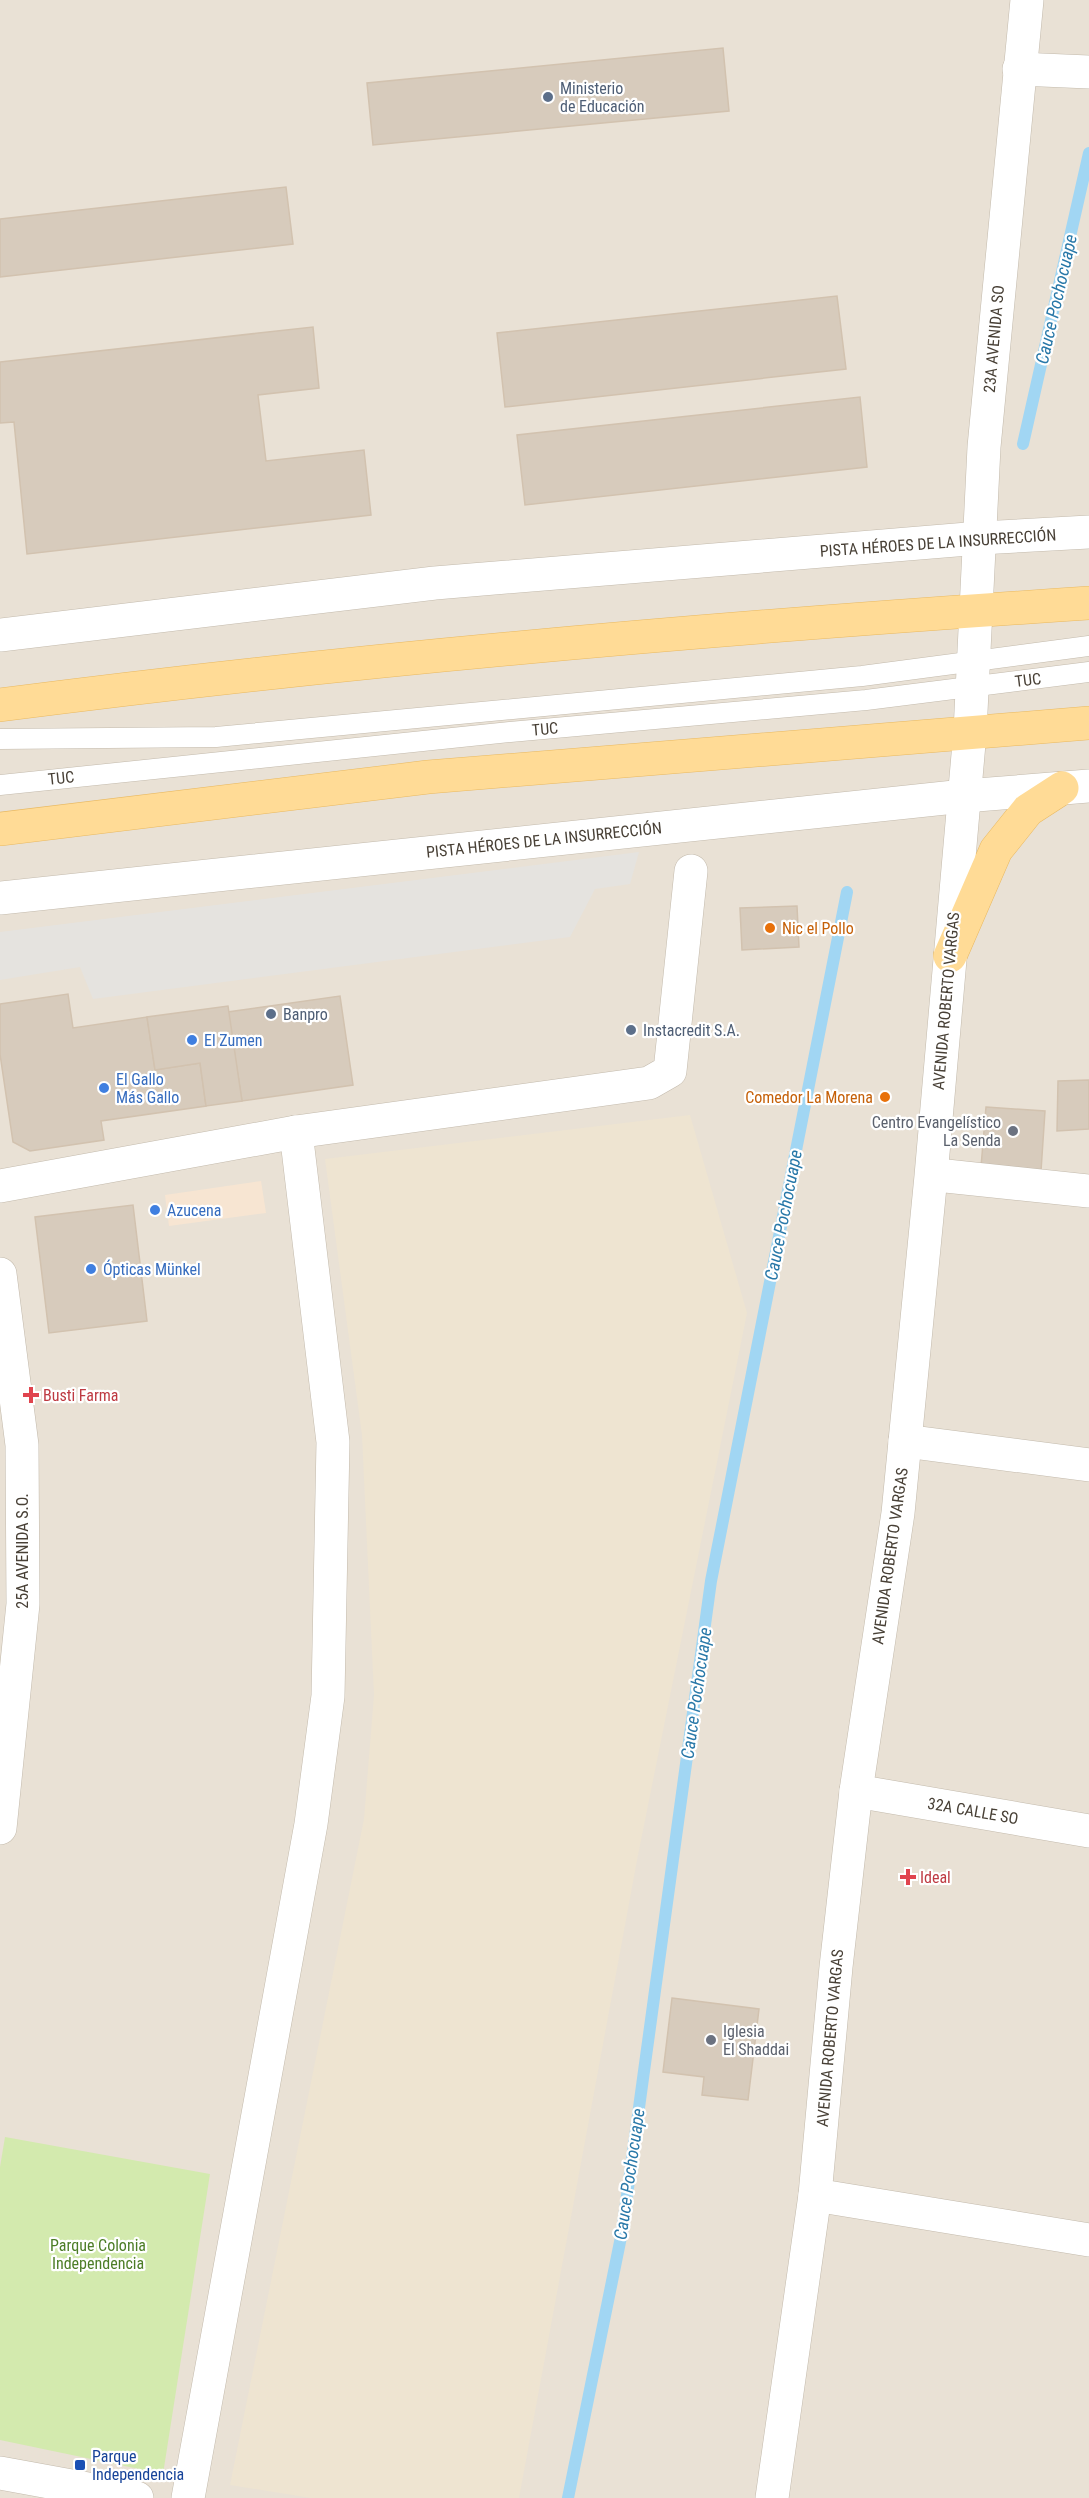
<svg xmlns="http://www.w3.org/2000/svg" width="1089" height="2498" viewBox="0 0 1089 2498" font-family="'Roboto Condensed',sans-serif">
  <style>
    .residential { fill: #e9e1d5 }
    .commercial { fill: #f7e5d2 }
    .education { fill: #eee4d1 }
    .green { fill: #d3eaae }
    .parking { fill: #e5e3df }
    .lines { fill: none; stroke-linecap: round; stroke-linejoin: round }
    .stream { stroke: #a1d6f3; stroke-width: 12 }
    .building { fill: #d7cbbc; stroke: #d2c2af; stroke-width: 1.5 }
    .service-casing { stroke: #c3baac; stroke-width: 21 }
    .minor-casing { stroke: #c3baac; stroke-width: 34 }
    .tertiary-casing { stroke: #c3baac; stroke-width: 34 }
    .primary-casing { stroke: #e9b961; stroke-width: 34 }
    .service { stroke: #fff; stroke-width: 20 }
    .minor { stroke: #fff; stroke-width: 33 }
    .tertiary { stroke: #fff; stroke-width: 33 }
    .primary { stroke: #ffdb96; stroke-width: 33 }
    .service-dot { fill: #5c6f8a; stroke: #fff; stroke-width: 2 }
    .food-dot { fill: #e8710a; stroke: #fff; stroke-width: 2 }
    .shop-dot { fill: #3f7fe0; stroke: #fff; stroke-width: 2 }
    .worship-dot { fill: #6b7280; stroke: #fff; stroke-width: 2 }
    .health-dot { fill: #e0444e; stroke: #fff; stroke-width: 2 }
    .transit-dot { fill: #1a4fb4; stroke: #fff; stroke-width: 2 }
    .labels { text-anchor: middle; dominant-baseline: central; stroke-width: 4.5; stroke-linejoin: round; paint-order: stroke }
    .service-label { font-size: 16px; fill: #4e5e75; stroke: #fff; text-anchor: start }
    .street-label { font-size: 16px; fill: #484036; stroke: #fff }
    .food-label { font-size: 16px; fill: #c56008; stroke: #fff; text-anchor: start }
    .shop-label { font-size: 16px; fill: #366cbe; stroke: #fff; text-anchor: start }
    .worship-label { font-size: 16px; fill: #5b616d; stroke: #fff; text-anchor: end }
    .health-label { font-size: 16px; fill: #be3a42; stroke: #fff; text-anchor: start }
    .park-label { font-size: 16px; fill: #4c7d26; stroke: #fff }
    .transit-label { font-size: 16px; fill: #164399; stroke: #fff; text-anchor: start }
    .water-label { font-size: 18px; font-style: italic; fill: #2878a8; stroke: #fff }
  </style>
  <rect width="100%" height="100%" fill="#f4f0e7"/>
  <!-- residential -->
  <rect class="residential" x="0" y="0" width="1089" height="2498"/>
  <!-- commercial -->
  <polygon class="commercial" points="261,1181 266,1213 169,1226 165,1195"/>
  <!-- education -->
  <polygon class="education" points="690,1115 747,1313 638,1855 519,2498 311,2498 230,2485 364,1819 374,1695 362,1435 325,1159"/>
  <!-- green -->
  <polygon class="green" points="5,2137 210,2174 163,2474 0,2440 0,2167"/>
  <!-- parking -->
  <polygon class="parking" points="639,852 630,884 595,889 570,937 93,999 80,967 0,980 0,932"/>
  <g class="lines">
    <!-- stream -->
    <g class="stream">
      <polyline points="1023,444 1089,153"/>
      <polyline points="568,2498 622,2232 711,1581 847,892"/>
    </g>
  </g>
  <!-- building -->
  <g class="building">
    <polygon points="723,48 729,111 373,145 367,83"/>
    <polygon points="286,187 293,244 0,277 0,219"/>
    <polygon points="837,296 846,369 505,407 497,333"/>
    <polygon points="313,327 319,388 258,395 266,461 364,450 371,515 27,554 14,422 0,423 0,362"/>
    <polygon points="860,397 867,467 525,505 517,435"/>
    <polygon points="797,906 799,947 742,950 740,908"/>
    <polygon points="68,994 73,1028 147,1017 155,1070 200,1063 206,1106 101,1121 104,1140 30,1151 13,1142 0,1054 0,1004"/>
    <polygon points="340,996 353,1085 242,1101 228,1012"/>
    <polygon points="228,1006 242,1101 206,1106 200,1063 155,1070 147,1017"/>
    <polygon points="1089,1080 1089,1129 1057,1131 1058,1081"/>
    <polygon points="986,1107 1045,1111 1041,1171 981,1167"/>
    <polygon points="133,1205 147,1321 49,1333 35,1217"/>
    <polygon points="672,1998 759,2009 748,2100 702,2095 704,2077 663,2072"/>
  </g>
  <g class="lines">
    <!-- service casing -->
    <g class="service-casing">
      <g id="service">
        <polyline points="0,739 216,737 862,676 1089,646"/>
        <polyline points="0,785 510,732 866,700 1089,672"/>
      </g>
    </g>
    <!-- minor casing -->
    <g class="minor-casing">
      <g id="minor">
        <polyline points="1019,69 1089,72"/>
        <polyline points="946,1176 1089,1191"/>
        <polyline points="0,1186 296,1132 649,1083 670,1071 691,871"/>
        <polyline points="905,1441 1089,1465"/>
        <polyline points="856,1791 1089,1831"/>
        <polyline points="815,2195 1089,2240"/>
        <polyline points="188,2498 311,1824 328,1696 333,1442 296,1132"/>
      </g>
    </g>
    <!-- tertiary casing -->
    <g class="tertiary-casing">
      <g id="tertiary">
        <polyline points="0,635 435,583 980,538 1089,532"/>
        <polyline points="0,898 964,796 1089,786"/>
        <polyline points="0,1274 22,1445 23,1604 0,1828"/>
        <polyline points="0,2473 137,2498"/>
        <polyline points="772,2498 815,2195 836,1967 856,1791 898,1513 931,1176 970,732 984,447 1027,0"/>
      </g>
    </g>
    <!-- primary casing -->
    <g class="primary-casing">
      <g id="primary">
        <path d="M0,705C361,658 725,627 1089,603"/>
        <polyline points="0,829 428,777 1089,723"/>
        <polyline points="950,956 996,850 1028,810 1062,788"/>
      </g>
    </g>
    <!-- service -->
    <use href="#service" class="service"/>
    <!-- minor -->
    <use href="#minor" class="minor"/>
    <!-- tertiary -->
    <use href="#tertiary" class="tertiary"/>
    <!-- primary -->
    <use href="#primary" class="primary"/>
  </g>
  <!-- markers -->
  <g class="service-dot">
    <circle cx="548" cy="97" r="6"/>
    <circle cx="271" cy="1014" r="6"/>
    <circle cx="631" cy="1030" r="6"/>
  </g>
  <g class="food-dot">
    <circle cx="770" cy="928" r="6"/>
    <circle cx="885" cy="1097" r="6"/>
  </g>
  <g class="shop-dot">
    <circle cx="192" cy="1040" r="6"/>
    <circle cx="104" cy="1088" r="6"/>
    <circle cx="155" cy="1210" r="6"/>
    <circle cx="91" cy="1269" r="6"/>
  </g>
  <g class="worship-dot">
    <circle cx="1013" cy="1131" r="6"/>
    <circle cx="711" cy="2040" r="6"/>
  </g>
  <g class="health-dot">
    <path d="M28 1386h6v6h6v6h-6v6h-6v-6h-6v-6h6z"/>
    <path d="M905 1868h6v6h6v6h-6v6h-6v-6h-6v-6h6z"/>
  </g>
  <rect class="transit-dot" x="74" y="2459" width="12" height="12" rx="3"/>
  <g class="labels">
    <!-- service labels -->
    <g class="service-label">
      <text x="560" y="88">Ministerio<tspan x="560" dy="18">de Educación</tspan></text>
      <text x="283" y="1014">Banpro</text>
      <text x="643" y="1030">Instacredit S.A.</text>
    </g>
    <!-- street labels -->
    <g class="street-label">
      <text transform="translate(994 339) rotate(-85)">23A AVENIDA SO</text>
      <text transform="translate(938 543) rotate(-4)">PISTA HÉROES DE LA INSURRECCIÓN</text>
      <text transform="translate(1028 680) rotate(-7)">TUC</text>
      <text transform="translate(545 729) rotate(-5)">TUC</text>
      <text transform="translate(61 778) rotate(-6)">TUC</text>
      <text transform="translate(544 840) rotate(-6)">PISTA HÉROES DE LA INSURRECCIÓN</text>
      <text transform="translate(946 1001) rotate(-85)">AVENIDA ROBERTO VARGAS</text>
      <text transform="translate(22 1551) rotate(-90)">25A AVENIDA S.O.</text>
      <text transform="translate(890 1556) rotate(-82)">AVENIDA ROBERTO VARGAS</text>
      <text transform="translate(973 1811) rotate(10)">32A CALLE SO</text>
      <text transform="translate(830 2038) rotate(-85)">AVENIDA ROBERTO VARGAS</text>
    </g>
    <!-- food labels -->
    <g class="food-label">
      <text x="782" y="928">Nic el Pollo</text>
      <text x="873" y="1097" text-anchor="end">Comedor La Morena</text>
    </g>
    <!-- shop labels -->
    <g class="shop-label">
      <text x="204" y="1040">El Zumen</text>
      <text x="116" y="1079">El Gallo<tspan x="116" dy="18">Más Gallo</tspan></text>
      <text x="167" y="1210">Azucena</text>
      <text x="103" y="1269">Ópticas Münkel</text>
    </g>
    <!-- worship labels -->
    <g class="worship-label">
      <text x="1001" y="1122">Centro Evangelístico<tspan x="1001" dy="18">La Senda</tspan></text>
      <text x="723" y="2031" text-anchor="start">Iglesia<tspan x="723" dy="18">El Shaddai</tspan></text>
    </g>
    <!-- health labels -->
    <g class="health-label">
      <text x="43" y="1395">Busti Farma</text>
      <text x="920" y="1877">Ideal</text>
    </g>
    <!-- park labels -->
    <g class="park-label">
      <text x="98" y="2245">Parque Colonia<tspan x="98" dy="18">Independencia</tspan></text>
    </g>
    <!-- transit labels -->
    <g class="transit-label">
      <text x="92" y="2456">Parque<tspan x="92" dy="18">Independencia</tspan></text>
    </g>
    <!-- water labels -->
    <g class="water-label">
      <text transform="translate(1056 299) rotate(-77)">Cauce Pochocuape</text>
      <text transform="translate(783 1215) rotate(-79)">Cauce Pochocuape</text>
      <text transform="translate(696 1693) rotate(-82)">Cauce Pochocuape</text>
      <text transform="translate(629 2174) rotate(-82)">Cauce Pochocuape</text>
    </g>
  </g>
</svg>
